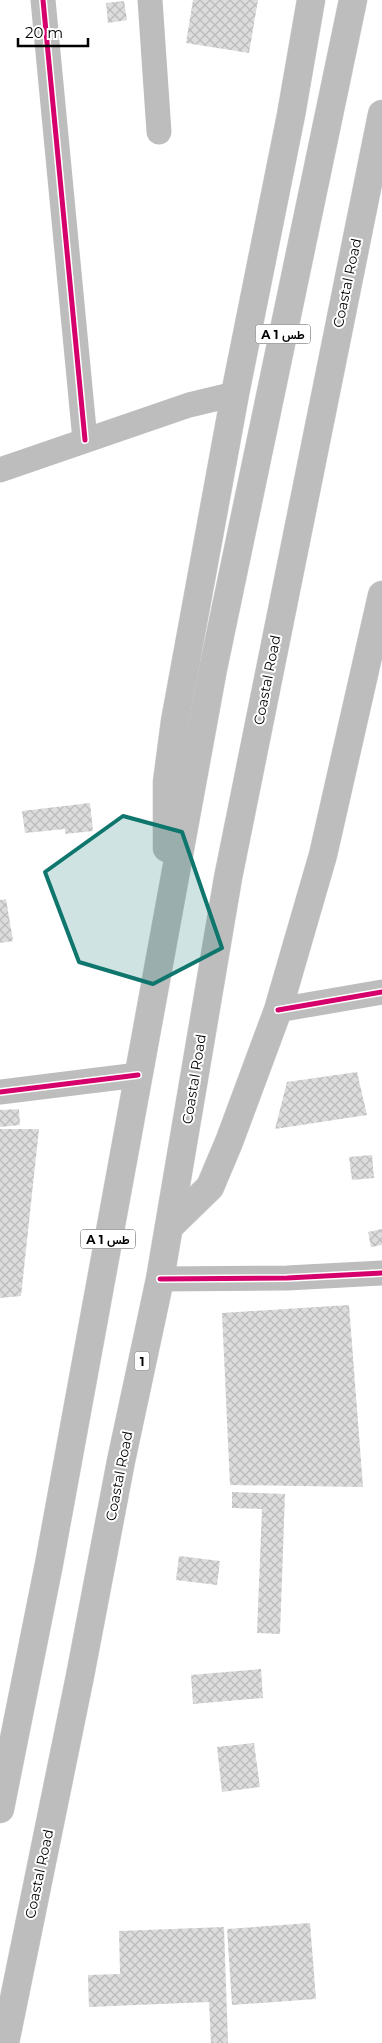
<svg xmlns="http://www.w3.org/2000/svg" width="382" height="2043" viewBox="0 0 382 2043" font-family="Montserrat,Vazirmatn,sans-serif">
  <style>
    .building { fill: url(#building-cross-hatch) }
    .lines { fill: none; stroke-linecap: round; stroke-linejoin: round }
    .trunk-casing { stroke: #dbdbdb; stroke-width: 29 }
    .minor { stroke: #bdbdbd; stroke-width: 25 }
    .trunk { stroke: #bdbdbd; stroke-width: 28 }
    .cycleway-casing { stroke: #fff; stroke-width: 8 }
    .cycleway { stroke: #d6006c; stroke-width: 5 }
    .marked { fill: #0f766e; fill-opacity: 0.2; stroke: #0f766e; stroke-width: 4; stroke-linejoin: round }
    .labels { text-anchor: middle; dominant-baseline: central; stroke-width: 4; stroke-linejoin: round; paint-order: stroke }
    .shield { fill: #fff; stroke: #4c4c4c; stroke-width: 1 }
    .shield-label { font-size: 12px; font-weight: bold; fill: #000 }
    .street-label { font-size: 14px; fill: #000; stroke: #fff }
  </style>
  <defs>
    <pattern id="building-cross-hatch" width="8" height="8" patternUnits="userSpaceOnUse" patternTransform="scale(1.25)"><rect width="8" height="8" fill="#dcdcdc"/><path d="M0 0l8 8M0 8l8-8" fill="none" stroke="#bbb"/></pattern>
  </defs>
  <rect width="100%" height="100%" fill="#fff"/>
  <!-- building -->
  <g class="building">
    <polygon points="193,0 258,0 249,53 186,43"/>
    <polygon points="124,1 127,20 108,23 106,3"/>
    <polygon points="90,803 93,831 65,834 65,829 25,833 22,811"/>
    <polygon points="6,899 13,941 0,943 0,900"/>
    <polygon points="357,1072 367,1115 275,1129 287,1082"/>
    <polygon points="19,1109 20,1125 0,1127 0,1110"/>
    <polygon points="0,1129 39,1129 21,1296 0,1298"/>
    <polygon points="372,1155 374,1178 352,1180 349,1157"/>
    <polygon points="382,1229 382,1245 371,1247 368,1232"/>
    <polygon points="349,1305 363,1487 230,1485 222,1313"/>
    <polygon points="232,1492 285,1494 280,1634 257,1633 262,1509 232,1508"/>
    <polygon points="179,1556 220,1561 217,1585 176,1580"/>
    <polygon points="261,1669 263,1698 193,1704 191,1675"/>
    <polygon points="254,1743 260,1787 222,1792 217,1747"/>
    <polygon points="310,1923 316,1999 232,2005 227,1929"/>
    <polygon points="224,1927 228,2043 211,2043 209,2002 89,2007 88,1975 120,1974 119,1931"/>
  </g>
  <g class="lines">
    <!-- trunk casing -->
    <g class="trunk-casing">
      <g id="trunk">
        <polyline points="167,848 167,782 175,721 235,394 291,115 311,0"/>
        <polyline points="169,1227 210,1187 229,1142 278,1010 323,855 382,595"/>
        <polyline points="0,1809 49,1564 213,669 353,0"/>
        <polyline points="5,2043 80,1676 121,1461 160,1279 228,878 382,114"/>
      </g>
    </g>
    <!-- minor -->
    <g class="minor">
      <polyline points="43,0 85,440"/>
      <polyline points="150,0 159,132"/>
      <polyline points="0,470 189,405 235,394"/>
      <polyline points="278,1010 382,992"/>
      <polyline points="0,1092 138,1075"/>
      <polyline points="160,1279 287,1278 382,1273"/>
    </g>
    <!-- trunk -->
    <use href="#trunk" class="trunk"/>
    <!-- cycleway casing -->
    <g class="cycleway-casing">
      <g id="cycleway">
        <polyline points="43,0 85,440"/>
        <polyline points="278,1010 382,992"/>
        <polyline points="0,1092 138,1075"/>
        <polyline points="160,1279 287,1278 382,1273"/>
      </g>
    </g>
    <!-- cycleway -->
    <use href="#cycleway" class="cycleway"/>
  </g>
  <!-- marked area -->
  <path class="marked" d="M123,816L182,832L222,948L153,984L79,962L45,872Z"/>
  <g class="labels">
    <!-- shield labels -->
    <g class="shield">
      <rect x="255.5" y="324.5" width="55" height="19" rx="4"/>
      <rect x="80.5" y="1229.5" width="55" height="19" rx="4"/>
      <rect x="134.5" y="1351.5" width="15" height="19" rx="4"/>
    </g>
    <g class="shield-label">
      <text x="283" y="334">A 1 طس</text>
      <text x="108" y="1239">A 1 طس</text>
      <text x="142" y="1361">1</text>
    </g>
    <!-- street labels -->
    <g class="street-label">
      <text transform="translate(347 283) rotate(-78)">Coastal Road</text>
      <text transform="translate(267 680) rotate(-79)">Coastal Road</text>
      <text transform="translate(194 1079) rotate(-81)">Coastal Road</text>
      <text transform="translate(119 1476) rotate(-79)">Coastal Road</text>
      <text transform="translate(39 1874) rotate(-78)">Coastal Road</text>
    </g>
  </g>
  <!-- scale -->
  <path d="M18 38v8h70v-8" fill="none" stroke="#000000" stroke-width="2.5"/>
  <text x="25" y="38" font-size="15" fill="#000000" stroke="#ffffff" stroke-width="4" paint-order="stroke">20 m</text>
</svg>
